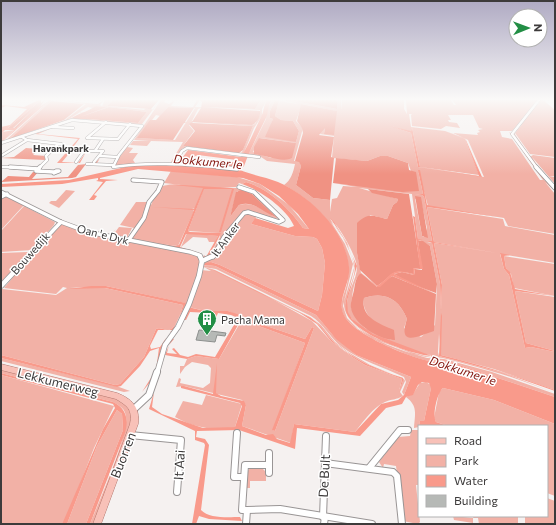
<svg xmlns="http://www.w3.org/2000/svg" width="556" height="525" viewBox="0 0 556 525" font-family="Commissioner,sans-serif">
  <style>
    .green { fill: #f2b1a6; fill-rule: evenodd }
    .forest { fill: #f09283 }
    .water { fill: #f99a8b }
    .building { fill: #b6b9b6; stroke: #8d908e }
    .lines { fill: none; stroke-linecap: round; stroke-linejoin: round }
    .minor-far3-casing { stroke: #999595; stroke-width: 3.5 }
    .minor-far2-casing { stroke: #999595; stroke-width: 5 }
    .minor-far1-casing { stroke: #999595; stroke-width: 6 }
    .minor-casing { stroke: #999595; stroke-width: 8 }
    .major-casing { stroke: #b3776e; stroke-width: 1 }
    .minor-far3 { stroke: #fff; stroke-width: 2.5 }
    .minor-far2 { stroke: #fff; stroke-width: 3.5 }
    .minor-far1 { stroke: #fff; stroke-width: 4.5 }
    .minor { stroke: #fff; stroke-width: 6 }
    .major { fill: #f8c1b8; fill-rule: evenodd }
    .labels { text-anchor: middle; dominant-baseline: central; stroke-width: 3; stroke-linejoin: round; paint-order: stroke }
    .far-neighbourhood-label { font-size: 10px; font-weight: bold; fill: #3d3b3b; stroke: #fff }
    .street-label { font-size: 11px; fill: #3d3b3b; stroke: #fff }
    .poi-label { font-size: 11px; fill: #3d3b3b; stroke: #fff; text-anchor: start }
    .water-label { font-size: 12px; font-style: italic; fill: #83130b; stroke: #fff }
    .near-street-label { font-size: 13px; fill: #3d3b3b; stroke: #fff }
  </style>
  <rect width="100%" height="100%" fill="#f5f1f0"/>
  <!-- green -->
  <g class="green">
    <polygon points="50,100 52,100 10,139 65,120 86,104 55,100 98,104 104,100 100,105 102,106 105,100 113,100 107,106 145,110 144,109 149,108 153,110 160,100 142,124 140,125 80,119 69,120 88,119 138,123 147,112 109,107 79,117 106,107 96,106 87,113 80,112 86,112 93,108 88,107 66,121 8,141 1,143 1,134 3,132 14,130 3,141 4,142"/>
    <path d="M161,100H165L164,102L169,104L175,100L171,106L193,107L197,100H200L195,107L255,109L261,100H267L262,109V116L254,128L243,155L183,148L173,163L171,162L183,142L151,141L147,146L130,145L133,141H149L134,140ZM168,107L195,108L175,140L138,138L156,115L160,116ZM204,107L260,110V114L255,124L252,125L192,121L198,109ZM192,122L252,126H253L242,152L239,154L183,146L194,131L189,125Z"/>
    <path d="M272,100H275L270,111V118L273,119L270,128L296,142L299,131L293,121L281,120L275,116L279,101L299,104L283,100H288L337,109L338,100H341V110L342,100H404V109L407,114L406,100H451L454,105H456L452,100H539L512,131H500L502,137L512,139L540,180H543L509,132L512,134L545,178L544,180L547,181L555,189V191L545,182L555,194V234L508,226L504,218L428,206L418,170L423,194H415L422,195L424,197L432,241L427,242L432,243L440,284L441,310L442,285L434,243L497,253L434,242L427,207L503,219L505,226L555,235V263L500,254L504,269L509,275L525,348L531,347L555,352V390L494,369L441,355L439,334L438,352L439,356L504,373L555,393C534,385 513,377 491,371C475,366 459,362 443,358C438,357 433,358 428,357C404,353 342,332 344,302L354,268C354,257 340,229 331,222L345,244L353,264L343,306L347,318L358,329L377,340L411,353L427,358L444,359L492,372L555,394V397L450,362C445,361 441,362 435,362C414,360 355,335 344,316C337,303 347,291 348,278C353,239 316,202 284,185C291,180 293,173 295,164L267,161L261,157L248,155L266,119L267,109ZM302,104L336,111L324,134L325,128H323L320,134L334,136L332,158L367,161L380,156H388L408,163L411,171L349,185L333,183L357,187L343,186L337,198L332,199L330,212V200L313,198L296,185L301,166L299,161H294L303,128L296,121ZM409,114H412L411,115L412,126L441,129L446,126L460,128L457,123L449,122L448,120H451L448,115H473L479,128L483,129L478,130L480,132L477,133L478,135L453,133L468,140L484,177L418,167L411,133L391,126L411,132L412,127L420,167L479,175L465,139L445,131L411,127ZM260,138L296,143L271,158L253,152ZM359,188L412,194L418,239L430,246L437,284L435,325L421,337L404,328L407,319C399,299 385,291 364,298C360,314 382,329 392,340L365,328L351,308C352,298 353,279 361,273L357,253L370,215L387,219L393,205L397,202L398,199ZM420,197L427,228L424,237L422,236L415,199ZM330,219C339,225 356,255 357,267C357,281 345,294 347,309C351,332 410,352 431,355V357C412,354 361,336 350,319C348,315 345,306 346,301L355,266L347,244Z"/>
    <polygon points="540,100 543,100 555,110 555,157 530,154 515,133 524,122 514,133 530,156 513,134 514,130 539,103"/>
    <polygon points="127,147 133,148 129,153 138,153 133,160 135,163 114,167 117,160"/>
    <polygon points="533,155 555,158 555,176 549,176 555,177 555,184 532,157 545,177 530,157"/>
    <path d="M171,171L237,177L260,184L289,205L309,229L303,228C289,208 269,189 246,182L242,184L239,183L236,187L220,188H238L253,193L280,219L244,212L212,257H203L204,255L206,257L210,255L220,237L219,233L188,231L204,188L196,208L192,209L194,211L178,246L136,241L180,248L203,254L131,240L146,216L149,205H151C160,185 159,184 181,185L164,183ZM237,191L252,194L275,217C264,210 252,201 239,205L230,217Z"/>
    <polygon points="66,190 75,191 59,208 49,203 51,201 56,201"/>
    <polygon points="7,195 23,205 25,205 57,221 58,222 1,285 25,258 1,282 1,253 28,252 27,256 32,250 1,252 1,231 24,206 55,222 54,225 34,248 57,223 54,220 24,205 1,230 1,198"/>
    <polygon points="136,202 148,202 145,216 129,238 125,240 109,237 116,229 111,236 118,238 113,235 119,227 132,228 127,238 120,238 127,239 134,228 120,225"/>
    <path d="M246,213L257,216L251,224L295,236L313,237L317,239L322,248L325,263L322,295L318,311L220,265L211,262L204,265L215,266L316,315L332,334L356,355L411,377L404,395L402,392L406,382L404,377C383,367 361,361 342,347C330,338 324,324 311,316L216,269L203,267L206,261L217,258L215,256L225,238Z"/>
    <path d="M62,223L101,237L194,254L201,259C201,278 184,318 172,333L170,332L176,327L185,303L106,286L70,288H105L183,305C181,312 176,329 168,330C163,330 160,327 156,329L144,357L120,384L115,385L1,355L2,289L56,295L67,288L63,287L56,294L4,288L29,258L1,290L57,226Z"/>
    <polygon points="187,233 217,236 218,236 215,242 209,242 207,238 193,237 181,247"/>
    <polygon points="504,256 555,264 555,296 514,288 511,274 506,268"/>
    <path d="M204,267L215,270L310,317L321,325L335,342L348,352L370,365L404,379L405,381L400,392L403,396C396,400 392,399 385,402C373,407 363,422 355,432L294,424L291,443L242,426L246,405L242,400L184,386L176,387L179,378L181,379L180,383L203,388L210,383L211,368L208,365L192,362L185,367L180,374V366H184L187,359L196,356L219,359L243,318L228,311H205L189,307L184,319L186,320H184L201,270L211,271ZM263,294L314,320L335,343L354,357L372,367L403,378V381L399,391L402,379L365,365L352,357L331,341L312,321ZM246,319L305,339L312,327L314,328L275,431L273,430L305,343L245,321Z"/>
    <polygon points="515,291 555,297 555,351 526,343"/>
    <polygon points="1,358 119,387 130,391 124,392 1,361"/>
    <path d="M1,369L113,397L127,404L133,417L94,524H90C98,504 129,434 126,417C125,408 120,406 113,402L1,373Z"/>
    <polygon points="1,375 114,406 94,448 66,520 61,524 1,523"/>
    <path d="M426,382L431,385V388L424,421H420L419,427L414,428C415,414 418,406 406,397L413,394L420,383Z"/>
    <polygon points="443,388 494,400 555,424 555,496 547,493 547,426 448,426 436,422 434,418 439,392"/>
    <path d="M206,395L242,404L235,427C213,431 195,428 175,417L183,401L202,405Z"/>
    <polygon points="117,410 122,414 123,430 86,524 67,524 97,446"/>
    <polygon points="411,430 419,430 419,485 416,485 420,522 418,524 403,521 396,466 384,464 383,468 379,462 398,437 410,436"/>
    <polygon points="250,468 263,469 266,472 266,481 250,481 250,488 245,488 247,472"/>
    <polygon points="547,498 555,501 555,524 525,524 525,516 547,516"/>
    <polygon points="453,516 473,518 474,516 518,516 518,524 479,524 478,518 473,518 473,523 454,520"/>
  </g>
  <!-- forest -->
  <g class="forest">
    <polygon points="41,100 41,103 45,100 41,105 47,100 17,128 13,129 35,108 12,129 8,128"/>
    <polygon points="113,100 159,100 151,109 107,106"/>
    <path d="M200,100H261L255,109L202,107L260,111C261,116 257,123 252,125L192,122L201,108L202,102Z"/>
    <polygon points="275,100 299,103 279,101 275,116 281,120 293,121 299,131 296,142 265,137 273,119 270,118 270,111"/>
    <polygon points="288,100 338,100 337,109"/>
    <polygon points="51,101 84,104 64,120 10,139"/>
    <polygon points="301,104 337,111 334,135 324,134 325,128 319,135 334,137 331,157 334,158 330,200 313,198 296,185 301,166 299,162 295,161 303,133 302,128 297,121"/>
    <path d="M96,106L107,107L80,117L109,107L147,112L138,123L88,119H70C79,113 87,112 96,106Z"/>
    <polygon points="168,107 194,108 185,122 186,123 184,123 173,140 137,138 150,120 156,120"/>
    <polygon points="192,122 193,123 253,126 243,150 239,153 183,146 195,131 189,124"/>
    <path d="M259,138L296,143L292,158C282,163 265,155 254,154V147Z"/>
    <polygon points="26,148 39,149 33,155 46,156 46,160 1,158 14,157"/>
    <polygon points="380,156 388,156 408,163 409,170 416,172 419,191 402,192 333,183 336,158 367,161"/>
    <polygon points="193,158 233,162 238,164 231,167 196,164"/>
    <polygon points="86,164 76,177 72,178 1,182 8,176 29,177 33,172 38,172 32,179 68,177 78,165"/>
    <path d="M368,189L409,194L420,265V269L413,268V274C389,268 395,275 377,286L360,270L357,253V223C369,212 373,216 387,219L393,205L397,202L398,199L372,193Z"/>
    <path d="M241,190L252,194L276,217C263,213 254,200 239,205L230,217L236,192Z"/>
    <polygon points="415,196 421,197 428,238 422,236"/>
    <polygon points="418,241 423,241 430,246 437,284 436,293 409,283 394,274 402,272 414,275 415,269 422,270"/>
    <path d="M361,273L377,287L392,276L436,294L434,331C420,335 397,349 407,319C399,299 385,291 364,298C360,317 380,324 394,330L395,340C380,340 354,325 351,308C350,303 353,295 354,290C355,284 356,276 361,273Z"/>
  </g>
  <!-- water -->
  <g class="water">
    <polygon points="39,100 41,100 8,128 17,128 36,109 50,100 2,142 14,130 5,130 1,134 1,127 10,125 27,109 6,106 1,108 1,105 24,107"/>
    <path d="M267,100H272C267,106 269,112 266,118C258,134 250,150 244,166L240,170C252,175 266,177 278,182C310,196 346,230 349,267C351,284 335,301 345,317C355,335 414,360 436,362C441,362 445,361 450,362L555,397V424L494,400L443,388C437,393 432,415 436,422L448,426H419L420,421H424L431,388L429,383L422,382L418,385L413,395L406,397L402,404L386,408L360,436L297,428L295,449L239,430L197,431L196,437L205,439L209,445L201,510C209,519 229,517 240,517L242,521L209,519L199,516L196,524H192L205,445L204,443L195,440V431L149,409L154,392L152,407L162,414L203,428L235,427L242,406L240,403L181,388V386H184L213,394L217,363L216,393L221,396L244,401L246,405L242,426L266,435L273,434L277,439L290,443L294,424L355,432L381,404L398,400L404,395L411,377L356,355L336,339L316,315L215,266L204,265L205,263L211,262L220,265L318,311L322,295L325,263L322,248L317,239L313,237L295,236L251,224L255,218L288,228L294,226C287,209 260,190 242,184L246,182C269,189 289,208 303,228L309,229L298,214L279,196L260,184L243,178L138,169L100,178V179L118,180L106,181L94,195L97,196L94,200H89L103,182L96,181L98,180V178L62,184L1,187V184L69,180L134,165L162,164L237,170L242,163L237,160L198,155L193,157V163L180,161L188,150L241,157C249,144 254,131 261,117C264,112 263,107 267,100Z"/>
    <polygon points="390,126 411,131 412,127 420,167 479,176 465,139 445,131 464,138 466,140 482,177 418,167 411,133"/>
    <polygon points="52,128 38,134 80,138 71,150 94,150 72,150 62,162 78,163 86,152 80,163 95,163 100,158 97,163 107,163 57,163 78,139 35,134 26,137"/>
    <polygon points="418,170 420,170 427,205 498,217 427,207 434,242 497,253 434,243 442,285 441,311 440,284 432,243 427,241 432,241 424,197 422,195 415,194 423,194"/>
    <polygon points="165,184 231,188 234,189 221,232 219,232 232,189 204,189 188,231 190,232 221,233 210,255 206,257 218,236 186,234 180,247 199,253 180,248 133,240 176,246 179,245 194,210 152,207 194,209 203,188"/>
    <path d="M413,216L415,217L418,239L423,240L418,241L423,269H415L414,275L402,272L394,274L436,294L392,276L380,287H377L359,271L377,286C394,275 389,267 413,274V268L420,269Z"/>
    <path d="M330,218L334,222L347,243L357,266L347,301L348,312L352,319L373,334L432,356C412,355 351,333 346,311C343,296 355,282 355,267C355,253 338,229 330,218Z"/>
    <polygon points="500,253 510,255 504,256 506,268 510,272 515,289 555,296 515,291 526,343 555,351 555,352 531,347 525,348 509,275 504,269"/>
    <path d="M209,268L218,272L311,318C321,325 327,336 336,344C355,361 379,370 403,378V381L399,392L402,379L365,365L352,357L331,341L317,324L300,313Z"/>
    <path d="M91,286H106L186,303L173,330H158L150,346L151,349L160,347L166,338L161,349L156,375L142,392L156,370L159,348L150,351L140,366L121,386L117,387L1,358V355L115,385L120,384L144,357L156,329C160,327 163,330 168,330C176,329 181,312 183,305L105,288L69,289Z"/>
    <polygon points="188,307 205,311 228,311 243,316 219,359 196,356 187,359 165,355 172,338 174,339 169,345 167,353 177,354 172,349 174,348 180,355 188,357 196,354 215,357 238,318 231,315 218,313 214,322 212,323 210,321 211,313 190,312 186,320 184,320"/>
    <path d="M441,313L442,316L441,355C480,365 517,376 555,390V391L504,373L439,356Z"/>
    <polygon points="246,319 305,339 312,327 314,328 275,431 272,430 305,343 245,321"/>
    <path d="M1,373L113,402C126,408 129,419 125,433L90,524H86L123,430L122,414L117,410L97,446L67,524H1V523L61,524L63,522L103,429L115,408L113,404L1,375Z"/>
  </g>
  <!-- building -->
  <polygon class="building" points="199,330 211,331 226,333 225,336 217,335 215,342 196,340"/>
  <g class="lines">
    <!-- minor-far3 casing -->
    <g class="minor-far3-casing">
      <g id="minor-far3">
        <polyline points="106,122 87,138 118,139 130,124"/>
        <polyline points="52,127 73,128"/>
        <polyline points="22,137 27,140 61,144"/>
        <path d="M1,143L72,120L142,126L119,155L113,167C152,161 191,165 230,168"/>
        <polyline points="95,151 103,139"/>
        <polyline points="1,156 27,140"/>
        <polyline points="100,156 118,157"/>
        <polyline points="76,162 84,151 103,151 94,162"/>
        <polyline points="87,164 113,165"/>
        <polyline points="174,164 182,151 187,148 259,157"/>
        <polyline points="1,167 29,168"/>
        <polyline points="39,168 47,160 46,156 58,144"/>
        <polyline points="537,168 512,134 539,100"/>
      </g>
    </g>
    <!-- minor-far2 casing -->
    <g class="minor-far2-casing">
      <g id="minor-far2">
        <polyline points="10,167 39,169"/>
        <polyline points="40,167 36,171 54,172"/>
        <polyline points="217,167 237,169"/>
        <polyline points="536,167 555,188"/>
        <polygon points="56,171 59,171 54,173"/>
        <polyline points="1,192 61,222 88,232 190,252 199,255 200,257"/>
        <polyline points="1,197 7,194"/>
        <polyline points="128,241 144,218 149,202 158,191 162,182 133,180"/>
        <polyline points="28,257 61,222"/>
        <polyline points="213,257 224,237 244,213 248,212 279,222 283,220 254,192 239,187"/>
      </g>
    </g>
    <!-- minor-far1 casing -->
    <g class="minor-far1-casing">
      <g id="minor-far1">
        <polyline points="200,256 202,261"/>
        <polyline points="202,261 213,256"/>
        <polyline points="1,286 29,256"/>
        <polyline points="157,373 165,345 178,327 189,304 199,276 202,261"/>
      </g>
    </g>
    <!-- minor casing -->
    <g class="minor-casing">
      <g id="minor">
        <polyline points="134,409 149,395 157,372"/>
        <polyline points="237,433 234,477 244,477"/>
        <polyline points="130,435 181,440 177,492"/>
        <polyline points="269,453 269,473"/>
        <polyline points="325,463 393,472 397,476 402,524"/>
        <polyline points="369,468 400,430 408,430"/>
        <polyline points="247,510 280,509 372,524"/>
        <polyline points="323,517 326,436"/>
        <polyline points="246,524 247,510 242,510 245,465 269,465"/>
        <polyline points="324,524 325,517"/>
      </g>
    </g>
    <!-- major casing -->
    <g class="major-casing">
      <path id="major" d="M1,364L117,393C132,399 140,407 138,424L101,524H93L130,424C133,409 127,406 116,399L1,370Z"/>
    </g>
    <!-- minor-far3 -->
    <use href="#minor-far3" class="minor-far3"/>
    <!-- minor-far2 -->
    <use href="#minor-far2" class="minor-far2"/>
    <!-- minor-far1 -->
    <use href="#minor-far1" class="minor-far1"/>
    <!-- minor -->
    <use href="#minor" class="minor"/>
    <!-- major -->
    <use href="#major" class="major"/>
  </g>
  <!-- sky -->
  <linearGradient id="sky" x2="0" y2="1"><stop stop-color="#afaac3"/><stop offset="0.57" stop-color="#faf9f8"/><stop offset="1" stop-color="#faf9f8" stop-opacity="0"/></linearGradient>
  <rect width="556" height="174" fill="url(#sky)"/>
  <!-- icons -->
  <defs>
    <g id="building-pin" transform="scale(1)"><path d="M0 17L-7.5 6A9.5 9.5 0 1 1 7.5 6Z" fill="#228e45" stroke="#fff"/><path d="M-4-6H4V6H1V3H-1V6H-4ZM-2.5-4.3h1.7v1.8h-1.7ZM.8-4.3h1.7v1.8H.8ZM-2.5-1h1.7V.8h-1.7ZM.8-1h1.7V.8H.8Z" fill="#fff"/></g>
  </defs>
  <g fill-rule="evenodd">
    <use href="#building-pin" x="207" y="319"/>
  </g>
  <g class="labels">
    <!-- far-neighbourhood labels -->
    <g class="far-neighbourhood-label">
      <text x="61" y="148">Havankpark</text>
    </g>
    <!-- street labels -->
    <g class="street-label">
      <text transform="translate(103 234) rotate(14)">Oan 'e Dyk</text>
      <text transform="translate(225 239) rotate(-54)">It Anker</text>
      <text transform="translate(30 253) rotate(-48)">Bouwedijk</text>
    </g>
    <!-- poi labels -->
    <g class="poi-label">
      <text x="221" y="319">Pacha Mama</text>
    </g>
    <!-- water labels -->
    <g class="water-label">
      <text transform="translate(208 161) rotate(5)">Dokkumer Ie</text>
      <text transform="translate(463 370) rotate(18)">Dokkumer Ie</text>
    </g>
    <!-- near-street labels -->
    <g class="near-street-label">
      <text transform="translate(58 382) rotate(14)">Lekkumerweg</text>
      <text transform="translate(123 455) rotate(-69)">Buorren</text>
      <text transform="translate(179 465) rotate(-86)">It Aai</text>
      <text transform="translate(324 476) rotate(-87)">De Bult</text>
    </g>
  </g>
  <!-- border -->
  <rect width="556" height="525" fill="none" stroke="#3d3b3b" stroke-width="4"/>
  <!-- legend -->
  <rect x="418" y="425" width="130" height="92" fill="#ffffff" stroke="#b1b1b1"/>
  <rect x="426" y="438" width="20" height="6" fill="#f8c1b8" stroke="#b1b1b1"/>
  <text x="454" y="445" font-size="12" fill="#3d3b3b">Road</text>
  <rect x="426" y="455" width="20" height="12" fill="#f2b1a6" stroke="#b1b1b1"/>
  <text x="454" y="465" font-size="12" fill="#3d3b3b">Park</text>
  <rect x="426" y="475" width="20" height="12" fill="#f99a8b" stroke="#b1b1b1"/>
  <text x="454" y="485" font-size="12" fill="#3d3b3b">Water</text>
  <rect x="426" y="495" width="20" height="12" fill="#b6b9b6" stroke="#b1b1b1"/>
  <text x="454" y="505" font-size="12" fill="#3d3b3b">Building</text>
  <!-- north arrow -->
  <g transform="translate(528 28) rotate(89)"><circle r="19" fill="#ffffff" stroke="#b1b1b1"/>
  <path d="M0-3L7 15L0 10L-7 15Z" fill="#228e45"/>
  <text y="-6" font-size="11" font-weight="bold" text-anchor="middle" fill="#3d3b3b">N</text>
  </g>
</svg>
